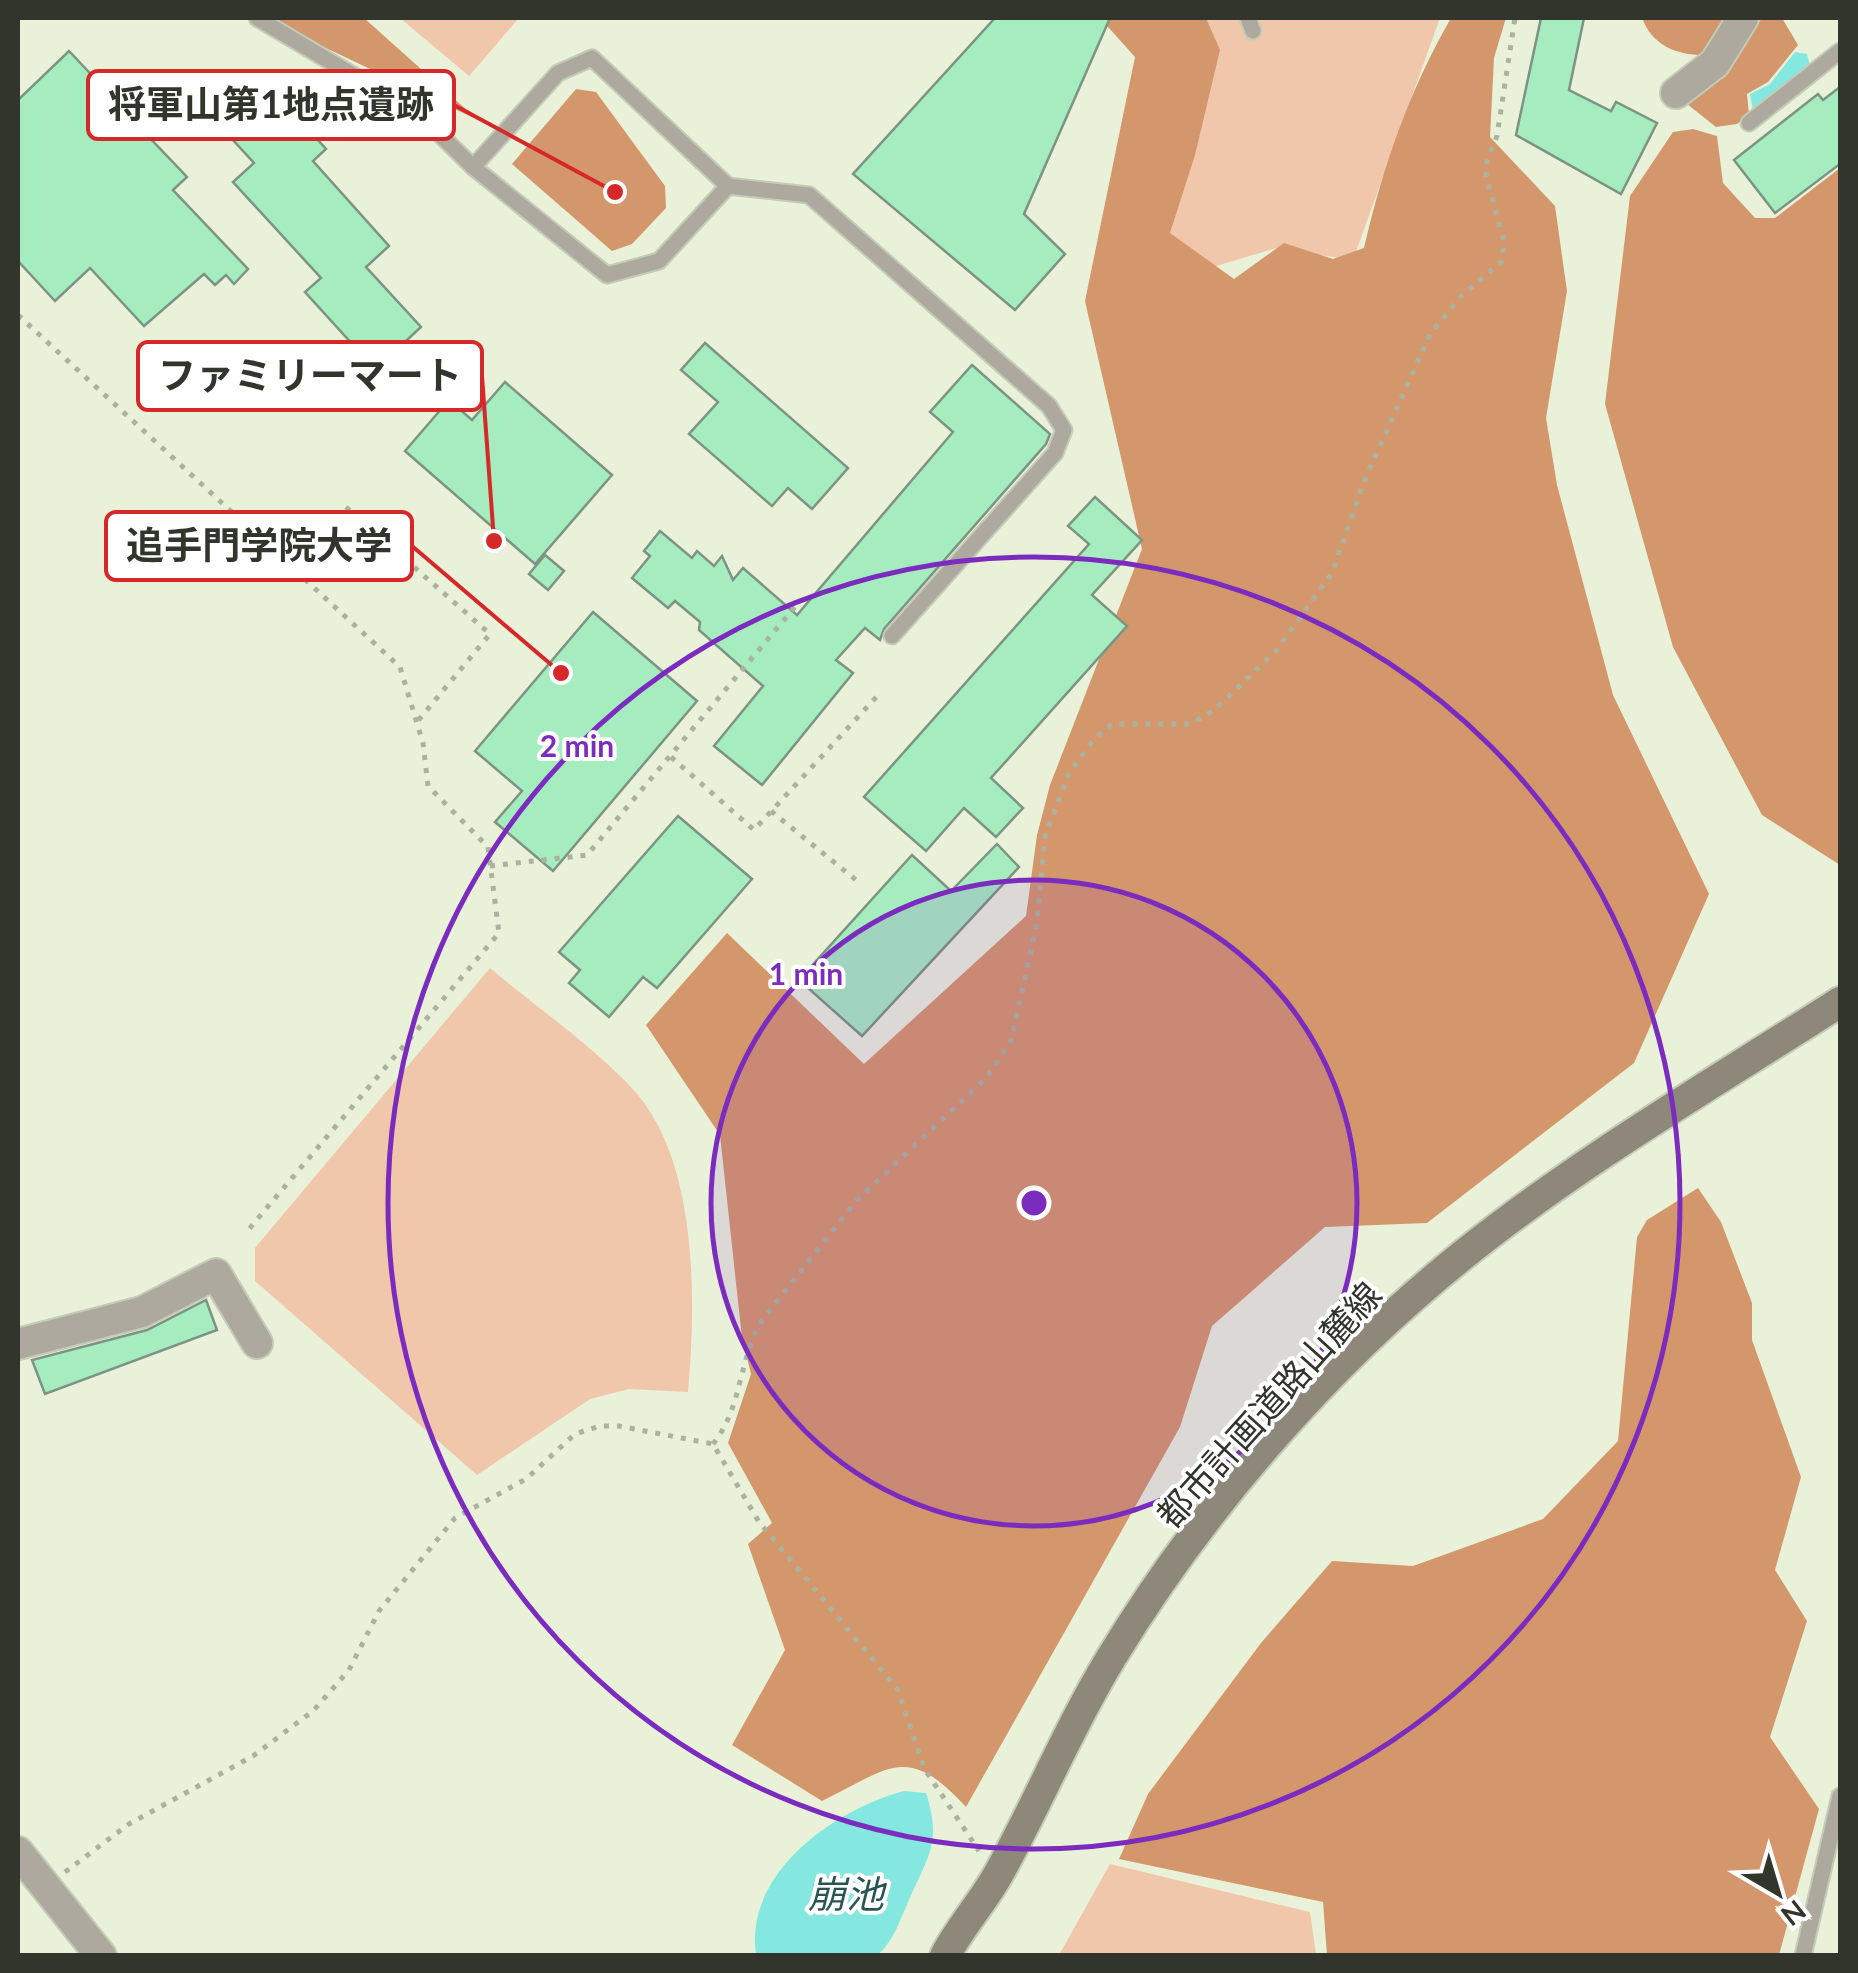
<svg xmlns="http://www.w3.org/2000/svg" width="1858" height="1973" viewBox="0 0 1858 1973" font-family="Lato,'Noto Sans JP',sans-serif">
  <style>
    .green { fill: #f0c7aa }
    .forest { fill: #d4976b }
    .water { fill: #84e8e0 }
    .building { fill: #a5ecbf; stroke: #7d9384; stroke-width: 2.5 }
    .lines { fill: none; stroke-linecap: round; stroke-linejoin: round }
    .lane-casing { stroke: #c4cbb6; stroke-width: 19 }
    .street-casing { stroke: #c4cbb6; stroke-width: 34 }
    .secondary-casing { stroke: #c4cbb6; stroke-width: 34 }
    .path { stroke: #abb29f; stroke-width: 5; stroke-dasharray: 5 8; stroke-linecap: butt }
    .lane { stroke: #ada99f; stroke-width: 15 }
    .street { stroke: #ada99f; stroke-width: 30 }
    .secondary { stroke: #8d8879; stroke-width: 30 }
    .ring { fill: none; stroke: #7b2cbf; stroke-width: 5 }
    .labels { text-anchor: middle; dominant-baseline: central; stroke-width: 8; stroke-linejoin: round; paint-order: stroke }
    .street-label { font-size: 35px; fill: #32352c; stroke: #fff }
    .water-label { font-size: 38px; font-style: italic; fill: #295653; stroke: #fff }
    .centre { fill: #7b2cbf; stroke: #fff; stroke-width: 5 }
    .ring-label { font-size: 30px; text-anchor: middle; font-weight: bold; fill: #7b2cbf; stroke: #fff; stroke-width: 8; stroke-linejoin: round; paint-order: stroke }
    .leader { fill: none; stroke: #d62828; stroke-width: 4 }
    .callout-dot { fill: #d62828; stroke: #fff; stroke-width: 4 }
    .callout { fill: #fff; stroke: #d62828; stroke-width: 4 }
    .callout-label { font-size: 38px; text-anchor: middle; font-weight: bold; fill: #32352c }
  </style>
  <rect width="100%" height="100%" fill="#e9f1d9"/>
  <!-- green -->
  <g class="green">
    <polygon points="400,18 519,18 469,76"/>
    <polygon points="1166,18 1440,18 1353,260 1276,248 1190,274 1123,246"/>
    <path d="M490,968C536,1007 589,1043 630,1086C699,1157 696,1301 688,1392L629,1389L590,1399L477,1475L255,1281V1248Z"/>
    <polygon points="1110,1864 1310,1912 1316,1955 1059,1955"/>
  </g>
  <!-- forest -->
  <g class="forest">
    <polygon points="266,18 364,18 478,120 273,23"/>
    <path d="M1100,18H1206L1220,50L1195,155L1170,233L1234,279L1284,243L1333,259L1364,248C1383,166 1409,91 1451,18H1506L1494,58L1490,137L1555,206L1567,291L1546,418L1557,485L1613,695L1709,894L1634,1063L1427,1223L1325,1227L1212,1326L1180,1427L966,1807C907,1743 891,1767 822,1801L732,1745L785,1650L748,1544L772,1523L728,1443L751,1374L742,1338L720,1135L646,1025L727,933L864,1064L1026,916L1037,835L1050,785L1142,549L1085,301L1135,57Z"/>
    <path d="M1642,18H1724L1703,55C1676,55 1652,45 1642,18Z"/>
    <polygon points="1762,18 1782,18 1798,45 1768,82 1747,94 1749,116 1737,124 1716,127 1687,104 1724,73"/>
    <polygon points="576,89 596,92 665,186 666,208 632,244 612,251 512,164"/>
    <polygon points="1693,129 1717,136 1723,183 1755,218 1775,218 1840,168 1840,865 1762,815 1673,647 1605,404 1630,196 1673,132"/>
    <polygon points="1698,1188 1721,1222 1752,1303 1752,1340 1801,1477 1775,1570 1807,1621 1770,1737 1819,1809 1779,1955 1327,1955 1323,1902 1119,1859 1148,1794 1261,1643 1332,1561 1413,1566 1543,1519 1618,1441 1637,1237 1647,1220"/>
  </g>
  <!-- water -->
  <g class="water">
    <polygon points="1795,52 1807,54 1811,70 1753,111 1750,94 1770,84"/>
    <path d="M904,1791L926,1793C942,1843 928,1856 909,1900C899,1922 895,1938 878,1955H756C744,1873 834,1810 904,1791Z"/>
  </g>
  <!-- building -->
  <g class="building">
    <polygon points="995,18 1110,18 1024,214 1065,254 1015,310 853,174"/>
    <polygon points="1541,18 1584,18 1569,90 1611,111 1616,102 1657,123 1621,194 1516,135"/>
    <polygon points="69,51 104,88 110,83 156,131 149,137 187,177 173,190 248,269 234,284 226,275 215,285 204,274 144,326 90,268 55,301 18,261 18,100"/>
    <polygon points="256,72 326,149 313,161 389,246 366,267 421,327 407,340 450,374 436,392 390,356 375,369 305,292 321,278 233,182 254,163 210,115"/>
    <polygon points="1840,87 1840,164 1775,213 1734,160 1818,94 1823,100"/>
    <polygon points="705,343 848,468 812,509 788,488 772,506 689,434 718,402 681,370"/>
    <polygon points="972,365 1050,434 1046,444 884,629 880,640 865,628 836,660 853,673 762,785 714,746 763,686 699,630 700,622 675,601 668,608 632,578 650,556 644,551 660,531 692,558 697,551 714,566 722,556 733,580 743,568 797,615 953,432 930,412"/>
    <polygon points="505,382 612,475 535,564 405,451 449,400 472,420"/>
    <polygon points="1095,497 1142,540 1092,595 1127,626 991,778 1023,808 996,837 964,808 926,851 864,797 1089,544 1068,526"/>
    <polygon points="545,555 564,571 548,590 529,574"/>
    <polygon points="593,612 697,701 553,871 495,822 522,791 475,751"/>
    <polygon points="678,816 752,879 657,988 643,977 609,1017 569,983 580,970 559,952"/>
    <polygon points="997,844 1019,867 862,1036 799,980 912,855 951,891"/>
    <polygon points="206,1300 217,1330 45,1394 32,1360 147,1330"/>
  </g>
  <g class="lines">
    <!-- lane casing -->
    <g class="lane-casing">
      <g id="lane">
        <polyline points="257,18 420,115 473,167 607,275 659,261 728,186 809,195 1049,406 1064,430 1055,453 892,636"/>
        <polyline points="1248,18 1253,31"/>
        <polyline points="1749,123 1840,51"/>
        <polyline points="473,167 558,73 592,58 728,186"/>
        <polyline points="1803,1956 1840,1796"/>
      </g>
    </g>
    <!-- street casing -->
    <g class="street-casing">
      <g id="street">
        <polyline points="1676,93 1715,63 1743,18"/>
        <polyline points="18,1344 142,1312 216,1274 257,1343"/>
        <polyline points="18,1852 101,1956"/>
      </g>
    </g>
    <!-- secondary casing -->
    <g class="secondary-casing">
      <path id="secondary" d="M945,1956C960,1927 983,1902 999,1873C1038,1803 1069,1727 1111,1658C1202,1508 1326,1365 1463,1255C1580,1161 1714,1083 1840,1002"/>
    </g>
    <!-- path -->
    <g class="path">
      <polyline points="18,315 400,667 423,743 428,786 488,847 499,933 249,1229"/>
      <polyline points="346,507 490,634 417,722"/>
      <polyline points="671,757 754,830 880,693"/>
      <polyline points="771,811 861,884"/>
      <polyline points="490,866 587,855 799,602"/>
      <path d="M713,1444C743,1407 738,1358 763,1319L857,1200L986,1078L1011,1041L1037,923L1045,836L1069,773L1095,738L1112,724H1191L1214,710L1276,651L1332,573L1365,479L1430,334L1460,297L1502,261L1504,241L1486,176L1487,161L1497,136L1515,18"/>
      <polyline points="65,1872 129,1824 253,1756 313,1711 349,1670 379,1611 455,1518 526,1479 575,1434 600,1426 619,1426 713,1444 759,1522 898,1690 924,1768 979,1851"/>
    </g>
    <!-- lane -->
    <use href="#lane" class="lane"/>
    <!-- street -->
    <use href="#street" class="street"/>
    <!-- secondary -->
    <use href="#secondary" class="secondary"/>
  </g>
  <!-- distance rings -->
  <circle cx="1034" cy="1203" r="323" fill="#7b2cbf" fill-opacity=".12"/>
  <g class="ring">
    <circle cx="1034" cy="1203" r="323"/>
    <circle cx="1034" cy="1203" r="646"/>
  </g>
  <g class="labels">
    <!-- street labels -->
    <g class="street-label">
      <text transform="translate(1268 1404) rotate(-48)">都市計画道路山麓線</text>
    </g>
    <!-- water labels -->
    <g class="water-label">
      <text x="846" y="1893">崩池</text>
    </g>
  </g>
  <circle cx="1034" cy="1203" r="15" class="centre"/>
  <g class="ring-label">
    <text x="577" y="757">2 min</text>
    <text x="806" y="985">1 min</text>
  </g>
  <!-- callouts -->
  <path class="leader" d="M615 192L454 105M494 541L482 376M561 673L412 546"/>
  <g class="callout-dot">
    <circle cx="615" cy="192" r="10"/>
    <circle cx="494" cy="541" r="10"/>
    <circle cx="561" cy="673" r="10"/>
  </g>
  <g class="callout">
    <rect x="88" y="71" width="366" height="68" rx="10"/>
    <rect x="138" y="342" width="344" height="68" rx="10"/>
    <rect x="106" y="512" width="306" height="68" rx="10"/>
  </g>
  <g class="callout-label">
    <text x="271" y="118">将軍山第1地点遺跡</text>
    <text x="310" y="389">ファミリーマート</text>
    <text x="259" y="559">追手門学院大学</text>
  </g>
  <!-- border -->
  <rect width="1858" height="1973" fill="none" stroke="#32352c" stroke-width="40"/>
  <!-- north arrow -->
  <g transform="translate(1778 1893) rotate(142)" stroke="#ffffff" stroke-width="8" paint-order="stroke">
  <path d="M0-8L18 38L0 25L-18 38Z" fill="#32352c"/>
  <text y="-15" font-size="28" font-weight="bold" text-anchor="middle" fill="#32352c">N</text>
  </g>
</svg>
